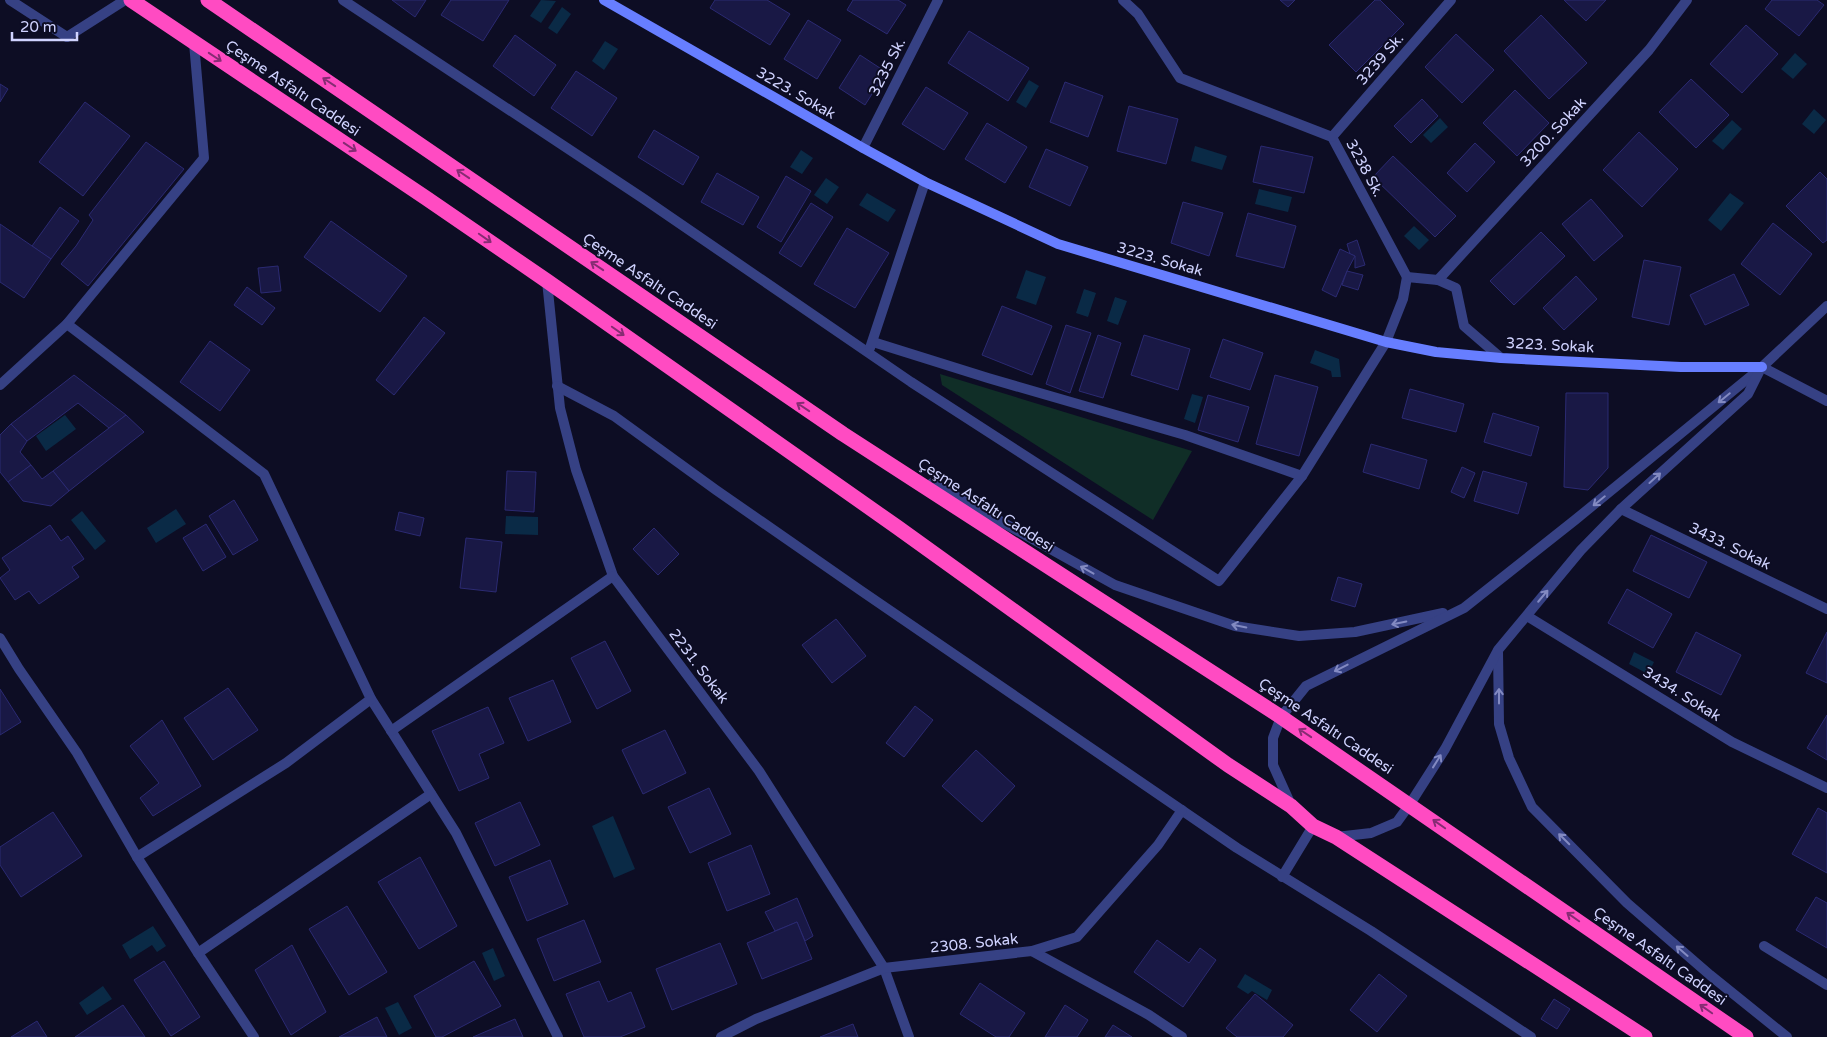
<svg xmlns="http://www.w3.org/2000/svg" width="1827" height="1037" viewBox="0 0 1827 1037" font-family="'Varela Round',sans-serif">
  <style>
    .green { fill: #102e27 }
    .water { fill: #0a2a46 }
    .building { fill: #191845; stroke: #2b2a72 }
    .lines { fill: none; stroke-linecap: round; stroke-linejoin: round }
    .lane { stroke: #364184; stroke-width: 10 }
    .street { stroke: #364184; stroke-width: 10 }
    .secondary { stroke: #677eff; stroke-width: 10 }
    .highway { stroke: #ff4bc2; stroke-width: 15 }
    .oneway { stroke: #862c73 }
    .oneway2 { stroke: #838ac2 }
    .labels { text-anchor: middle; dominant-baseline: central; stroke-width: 4; stroke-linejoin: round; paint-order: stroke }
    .street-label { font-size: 15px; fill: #d0d3ff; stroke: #0d0d24 }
  </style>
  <rect width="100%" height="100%" fill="#0d0d24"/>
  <!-- green -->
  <polygon class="green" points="940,374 1192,451 1153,520 942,385"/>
  <!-- water -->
  <g class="water">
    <polygon points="541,0 556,1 541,23 530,16"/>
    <polygon points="562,7 571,14 557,34 548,28"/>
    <polygon points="605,41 618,49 604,70 592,61"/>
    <polygon points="1795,53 1807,64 1793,79 1781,69"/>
    <polygon points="1029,80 1039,86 1026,108 1016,102"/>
    <polygon points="1814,109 1826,120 1814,134 1802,124"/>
    <polygon points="1440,118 1448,127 1431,143 1423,135"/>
    <polygon points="1732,120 1742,129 1723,150 1712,141"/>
    <polygon points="1195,146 1227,156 1222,170 1191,161"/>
    <polygon points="801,150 813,158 802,174 790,167"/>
    <polygon points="826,178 839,187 827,204 814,195"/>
    <polygon points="1259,189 1292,197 1288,212 1255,204"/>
    <polygon points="867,193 896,210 888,222 859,205"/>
    <polygon points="1730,193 1744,203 1721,231 1708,220"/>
    <polygon points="1414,226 1429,240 1419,250 1404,236"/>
    <polygon points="1026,270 1046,277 1036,305 1016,298"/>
    <polygon points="1084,289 1096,293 1088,317 1076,313"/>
    <polygon points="1115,297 1127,301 1118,325 1107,321"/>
    <polygon points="1315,350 1339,359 1341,377 1332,377 1331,371 1310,363"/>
    <polygon points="1192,394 1203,397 1195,423 1184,419"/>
    <polygon points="65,415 76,429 46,451 36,436"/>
    <polygon points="176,509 186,524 156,543 147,528"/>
    <polygon points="82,511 106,541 95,550 71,520"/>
    <polygon points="506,516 538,517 538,535 505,534"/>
    <polygon points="1634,652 1654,662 1648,674 1629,664"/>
    <polygon points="613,816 635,869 614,878 592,826"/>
    <polygon points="153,926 166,946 157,952 152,945 130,959 122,945"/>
    <polygon points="493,948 505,976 494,981 482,953"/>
    <polygon points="1245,974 1272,990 1267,1000 1252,991 1248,994 1237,987"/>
    <polygon points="103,986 112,999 87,1015 79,1003"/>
    <polygon points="398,1002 412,1028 399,1035 385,1008"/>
  </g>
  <!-- building -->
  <g class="building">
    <polygon points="392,0 426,0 415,17"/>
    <polygon points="451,0 509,0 483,41 441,15"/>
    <polygon points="715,0 767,0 790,14 770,45 710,8"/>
    <polygon points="853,0 898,0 906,5 887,34 847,10"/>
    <polygon points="1280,0 1295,0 1288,7"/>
    <polygon points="1375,0 1380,0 1404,24 1356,72 1329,45"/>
    <polygon points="1564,0 1606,0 1586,21"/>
    <polygon points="1772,0 1817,0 1824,5 1799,36 1765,9"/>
    <polygon points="1541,15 1587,63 1549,99 1504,51"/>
    <polygon points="808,20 841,40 817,79 784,59"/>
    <polygon points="1746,25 1778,54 1742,93 1710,64"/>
    <polygon points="969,31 1029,68 1008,101 948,63"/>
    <polygon points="1456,34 1494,70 1462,103 1425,67"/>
    <polygon points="515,35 556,65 534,96 493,66"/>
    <polygon points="860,55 886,72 865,105 839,88"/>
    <polygon points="576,71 617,98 592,136 551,108"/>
    <polygon points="1691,79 1729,115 1696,148 1659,112"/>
    <polygon points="1065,82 1103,96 1088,137 1050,122"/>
    <polygon points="0,84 8,89 0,102"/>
    <polygon points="926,87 968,113 944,150 902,124"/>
    <polygon points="1515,90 1549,123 1517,156 1483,123"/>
    <polygon points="1422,99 1438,116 1411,143 1394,126"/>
    <polygon points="85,102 130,136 83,196 39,162"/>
    <polygon points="1129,106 1178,119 1166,164 1117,151"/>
    <polygon points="987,123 1027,147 1005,183 965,159"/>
    <polygon points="654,130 699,157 683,185 638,157"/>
    <polygon points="1639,132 1678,169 1642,207 1603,170"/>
    <polygon points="146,142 184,169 88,286 61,264 76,246 93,220 89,215"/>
    <polygon points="1475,143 1495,162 1467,192 1447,173"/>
    <polygon points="1261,146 1313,157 1304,193 1253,182"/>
    <polygon points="1046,149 1088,167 1070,206 1029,187"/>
    <polygon points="1393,156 1456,216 1435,237 1373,177"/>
    <polygon points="1820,172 1827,179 1827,240 1823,243 1786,206"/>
    <polygon points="717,173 759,197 743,225 701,202"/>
    <polygon points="786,176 811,191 781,242 757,227"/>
    <polygon points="1591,199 1623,236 1594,261 1562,224"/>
    <polygon points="1183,202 1223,213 1209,256 1171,243"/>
    <polygon points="811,203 833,217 801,267 779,253"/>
    <polygon points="60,207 79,221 51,259 32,246"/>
    <polygon points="1248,213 1296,226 1284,268 1236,256"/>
    <polygon points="331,221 407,276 380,312 304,257"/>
    <polygon points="1773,223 1812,254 1780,295 1741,264"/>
    <polygon points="0,224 51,259 24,298 0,282"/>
    <polygon points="847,228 889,253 855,308 814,284"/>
    <polygon points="1541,232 1565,256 1514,305 1490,281"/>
    <polygon points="1357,240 1365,265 1355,268 1355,256 1350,254 1347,244"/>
    <polygon points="1340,249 1355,256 1347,271 1336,297 1322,290"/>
    <polygon points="1644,260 1681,267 1669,325 1632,317"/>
    <polygon points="278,266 281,291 261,293 258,268"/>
    <polygon points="1347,271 1363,275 1358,290 1342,285"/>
    <polygon points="1734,274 1749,305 1705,325 1690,295"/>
    <polygon points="1576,276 1597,299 1564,330 1543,308"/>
    <polygon points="247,287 275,308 262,325 234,305"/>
    <polygon points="1002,306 1052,326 1032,375 982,355"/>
    <polygon points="424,317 445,333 394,395 376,380"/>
    <polygon points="1066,325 1091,333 1070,393 1046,384"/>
    <polygon points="1098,335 1121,343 1103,398 1079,391"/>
    <polygon points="1144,335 1190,349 1178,390 1131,375"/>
    <polygon points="1223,339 1263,353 1250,390 1210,377"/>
    <polygon points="210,341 250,370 220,411 180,382"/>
    <polygon points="74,375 126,415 109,428 78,403 27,441 11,424"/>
    <polygon points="1275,375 1318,387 1299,456 1256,444"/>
    <polygon points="1410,389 1464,404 1456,432 1402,418"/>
    <polygon points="1566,393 1608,393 1608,468 1588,490 1564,487"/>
    <polygon points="1208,395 1249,407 1238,442 1198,430"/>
    <polygon points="1493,413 1539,427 1531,456 1484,442"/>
    <polygon points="126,415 144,432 69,491 53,471"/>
    <polygon points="11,424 27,441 20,452 31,465 8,482 0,472 0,435"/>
    <polygon points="1371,444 1427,460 1419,489 1363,472"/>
    <polygon points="31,465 42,479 53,471 69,491 51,506 23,501 8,482"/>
    <polygon points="1462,467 1475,473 1464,498 1451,492"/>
    <polygon points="507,471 536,472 534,512 505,510"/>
    <polygon points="1483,471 1527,483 1518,514 1474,501"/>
    <polygon points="234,500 258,540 233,555 209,516"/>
    <polygon points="399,512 424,518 420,536 395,530"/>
    <polygon points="206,524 226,557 203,571 183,538"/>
    <polygon points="50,525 61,541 68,536 84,559 72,567 79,577 39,604 29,591 15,600 0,578 10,570 2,558"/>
    <polygon points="654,528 679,554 658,575 633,549"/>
    <polygon points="1651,535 1707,562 1689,598 1633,571"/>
    <polygon points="466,538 502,542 496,592 460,588"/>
    <polygon points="1338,577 1362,584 1355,607 1331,600"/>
    <polygon points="1627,589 1672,614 1653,648 1608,623"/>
    <polygon points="836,619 866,656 832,683 802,645"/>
    <polygon points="1696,632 1741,655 1721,695 1676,672"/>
    <polygon points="1827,632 1827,683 1806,673"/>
    <polygon points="605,641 631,691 597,709 571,658"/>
    <polygon points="553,680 571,722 528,741 509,698"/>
    <polygon points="228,688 258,730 213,760 184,718"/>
    <polygon points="0,689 21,722 0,735"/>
    <polygon points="915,706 933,720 904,757 886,743"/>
    <polygon points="488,707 504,743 479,754 489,778 459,791 432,731"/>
    <polygon points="1827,715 1827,760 1807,748"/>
    <polygon points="162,720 201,786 153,816 140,798 159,783 130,746"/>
    <polygon points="665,730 686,773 643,794 622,750"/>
    <polygon points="976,750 1015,786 982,822 942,786"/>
    <polygon points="709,788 731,834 690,853 668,807"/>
    <polygon points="520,802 540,845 495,866 475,823"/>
    <polygon points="1818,808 1827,813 1827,873 1792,854"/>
    <polygon points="53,812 82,856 21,897 0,865 0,847"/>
    <polygon points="751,845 770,894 727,911 708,863"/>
    <polygon points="420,857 457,926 419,949 378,882"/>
    <polygon points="550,860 568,904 527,921 509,877"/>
    <polygon points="1816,897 1827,903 1827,948 1796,930"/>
    <polygon points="797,898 813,936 805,941 797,922 775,931 765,912"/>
    <polygon points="347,906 387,972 349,995 309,929"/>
    <polygon points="584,920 601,962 554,981 537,939"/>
    <polygon points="797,922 812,959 762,979 747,943"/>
    <polygon points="1157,940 1189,963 1200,948 1216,960 1183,1007 1134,972"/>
    <polygon points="720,943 737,984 672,1010 656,969"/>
    <polygon points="292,945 326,1012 291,1035 255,970"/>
    <polygon points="164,961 200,1017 171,1036 134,980"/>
    <polygon points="474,961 501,1006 442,1037 436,1037 414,996"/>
    <polygon points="1379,974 1407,996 1377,1032 1350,1010"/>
    <polygon points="599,981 608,1002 631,992 645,1027 620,1037 584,1037 566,994"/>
    <polygon points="980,983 1025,1013 1009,1037 996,1037 960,1014"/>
    <polygon points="1255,994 1293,1025 1283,1037 1237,1037 1226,1028"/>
    <polygon points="1554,999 1570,1009 1557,1029 1541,1019"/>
    <polygon points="123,1005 145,1037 75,1037"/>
    <polygon points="1065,1005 1088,1020 1077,1037 1045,1037"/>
    <polygon points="377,1017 387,1037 339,1037"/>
    <polygon points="515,1019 523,1037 473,1037"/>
    <polygon points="37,1021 47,1037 11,1037"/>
    <polygon points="853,1024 858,1037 820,1037"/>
    <polygon points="1113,1025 1132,1037 1105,1037"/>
  </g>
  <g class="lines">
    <!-- lane -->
    <polyline class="lane" points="10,0 67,37 125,0"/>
    <!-- street -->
    <g class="street">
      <polyline points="343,0 644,199 911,382 1219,581 1302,476 1386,342 1403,299 1407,277 1438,280 1456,288 1464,326 1501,358"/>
      <polyline points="1123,0 1138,14 1180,78 1332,137 1407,277"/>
      <polyline points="1332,137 1451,0"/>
      <polyline points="863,148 938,0"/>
      <polyline points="1438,280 1649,50 1687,0"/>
      <polyline points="547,281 560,408 576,470 613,576 759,771 884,968 909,1037"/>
      <polyline points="67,324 264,474 371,699 456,833 558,1037"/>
      <polyline points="873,342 988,378 1185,435 1302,476"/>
      <polyline points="870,348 925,182"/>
      <polyline points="1762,367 1827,401"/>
      <polyline points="0,385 67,324 204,158 194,43"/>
      <polyline points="557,386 614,416 716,490 860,590 1237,848 1371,931 1531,1037"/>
      <polyline points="932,483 1115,585 1235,626 1299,636 1355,632 1443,613"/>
      <polyline points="1621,509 1827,609"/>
      <polyline points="1527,616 1732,742 1827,788"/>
      <polyline points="0,638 19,669 77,753 137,857 198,953 254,1037"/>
      <polyline points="1498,651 1499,724 1509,758 1532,807 1627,903 1710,975 1787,1037"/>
      <polyline points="391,731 613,576"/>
      <polyline points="1291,805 1273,765 1273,738 1281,717 1306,686 1464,608 1575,520 1762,367 1827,306"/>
      <polyline points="1336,837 1371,833 1397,822 1410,804 1445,749 1498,650 1581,550 1621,509 1748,394 1759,372"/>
      <polyline points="137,857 286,763 371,699"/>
      <polyline points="1282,877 1313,826"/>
      <polyline points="1764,946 1827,985"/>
      <polyline points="1032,951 1149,1015 1182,1037"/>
      <polyline points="198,953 431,794"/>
      <polyline points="721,1037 756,1019 884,968 1032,951 1077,937 1158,845 1182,810"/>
    </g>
    <!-- secondary -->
    <polyline class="secondary" points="604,0 863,148 925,182 1058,244 1386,342 1436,352 1501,358 1681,367 1762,367"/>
    <!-- highway -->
    <g class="highway">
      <polyline points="131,0 426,198 547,281 897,527 1228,765 1291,806 1313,826 1336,837 1645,1037"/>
      <polyline points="208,0 843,434 1281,717 1746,1037"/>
    </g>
  </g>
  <!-- one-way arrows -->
  <defs><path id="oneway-shaft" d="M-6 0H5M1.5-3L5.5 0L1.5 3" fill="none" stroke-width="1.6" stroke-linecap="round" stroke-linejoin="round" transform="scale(1.25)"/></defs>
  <g class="oneway">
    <use href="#oneway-shaft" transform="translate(215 57) rotate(34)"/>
    <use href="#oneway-shaft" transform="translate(329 82) rotate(-146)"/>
    <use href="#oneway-shaft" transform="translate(350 147) rotate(34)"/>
    <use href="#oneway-shaft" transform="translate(463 174) rotate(-146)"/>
    <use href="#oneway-shaft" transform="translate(485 238) rotate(35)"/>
    <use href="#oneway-shaft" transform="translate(597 266) rotate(-146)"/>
    <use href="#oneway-shaft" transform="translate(618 331) rotate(35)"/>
    <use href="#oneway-shaft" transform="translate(803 407) rotate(-146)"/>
    <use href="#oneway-shaft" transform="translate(1305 733) rotate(-146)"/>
    <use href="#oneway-shaft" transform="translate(1439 824) rotate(-145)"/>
    <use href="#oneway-shaft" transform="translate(1573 917) rotate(-145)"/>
    <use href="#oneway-shaft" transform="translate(1706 1009) rotate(-145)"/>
  </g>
  <g class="oneway2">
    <use href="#oneway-shaft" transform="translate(1724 398) rotate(141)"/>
    <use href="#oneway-shaft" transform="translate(1655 478) rotate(-42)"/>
    <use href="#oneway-shaft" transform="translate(1599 501) rotate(141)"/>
    <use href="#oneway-shaft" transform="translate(1087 570) rotate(-151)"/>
    <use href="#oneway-shaft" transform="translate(1543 596) rotate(-50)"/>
    <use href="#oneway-shaft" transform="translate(1399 623) rotate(168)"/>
    <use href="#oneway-shaft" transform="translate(1239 626) rotate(-168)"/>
    <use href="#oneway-shaft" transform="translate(1341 668) rotate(153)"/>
    <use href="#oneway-shaft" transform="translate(1499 696) rotate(-90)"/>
    <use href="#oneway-shaft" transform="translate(1437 761) rotate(-58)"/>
    <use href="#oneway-shaft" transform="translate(1564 839) rotate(-135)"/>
    <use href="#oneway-shaft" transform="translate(1682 951) rotate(-139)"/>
  </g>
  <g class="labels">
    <!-- street labels -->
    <g class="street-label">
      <text transform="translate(1380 59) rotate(-49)">3239 Sk.</text>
      <text transform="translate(887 67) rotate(-63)">3235 Sk.</text>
      <text transform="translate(293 88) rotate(34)">Çeşme Asfaltı Caddesi</text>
      <text transform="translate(796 93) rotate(30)">3223. Sokak</text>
      <text transform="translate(1553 132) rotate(-47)">3200. Sokak</text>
      <text transform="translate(1365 168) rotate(62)">3238 Sk.</text>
      <text transform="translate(1160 259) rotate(16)">3223. Sokak</text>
      <text transform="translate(650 281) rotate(34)">Çeşme Asfaltı Caddesi</text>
      <text transform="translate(1550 345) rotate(3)">3223. Sokak</text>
      <text transform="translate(986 505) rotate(33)">Çeşme Asfaltı Caddesi</text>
      <text transform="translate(1730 546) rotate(26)">3433. Sokak</text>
      <text transform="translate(699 666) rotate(53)">2231. Sokak</text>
      <text transform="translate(1682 694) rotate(32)">3434. Sokak</text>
      <text transform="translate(1326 726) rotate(34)">Çeşme Asfaltı Caddesi</text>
      <text transform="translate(974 943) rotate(-6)">2308. Sokak</text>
      <text transform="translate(1660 956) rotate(35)">Çeşme Asfaltı Caddesi</text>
    </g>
  </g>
  <!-- scale -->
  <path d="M12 32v8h65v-8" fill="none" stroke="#d0d3ff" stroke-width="2.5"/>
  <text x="20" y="32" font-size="15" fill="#d0d3ff" stroke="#0d0d24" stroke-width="4" paint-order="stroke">20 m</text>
</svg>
